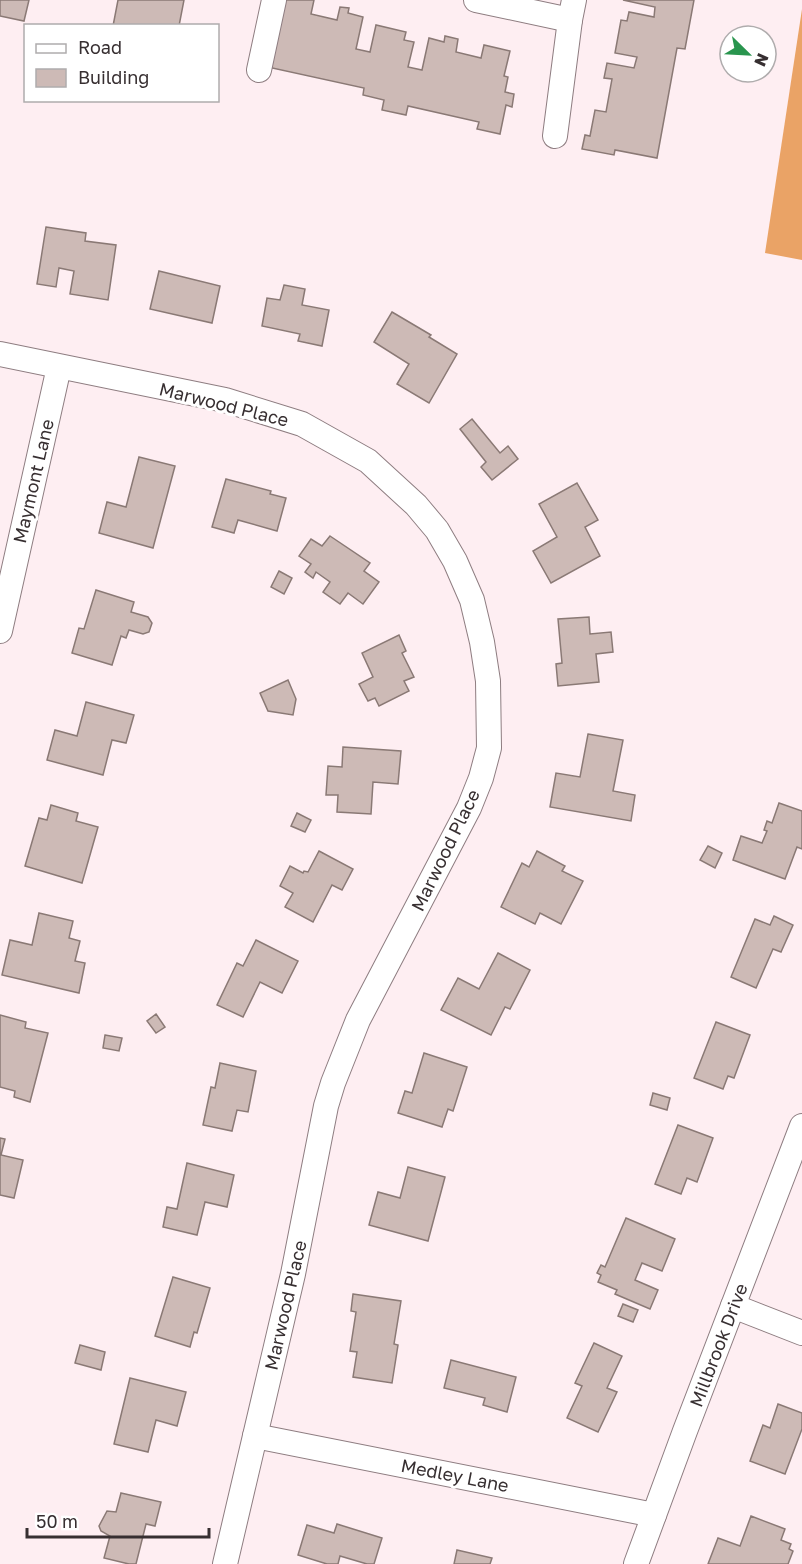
<svg xmlns="http://www.w3.org/2000/svg" width="802" height="1564" viewBox="0 0 802 1564" font-family="'Golos Text',sans-serif">
  <style>
    .forest { fill: #eaa366 }
    .building { fill: #cdbab6; stroke: #8a7975; stroke-width: 1.5 }
    .lines { fill: none; stroke-linecap: round; stroke-linejoin: round }
    .minor-casing { stroke: #8e7d81; stroke-width: 26 }
    .minor { stroke: #fff; stroke-width: 24 }
    .labels { text-anchor: middle; dominant-baseline: central; stroke-width: 6; stroke-linejoin: round; paint-order: stroke }
    .street-label { font-size: 18px; fill: #372f31; stroke: #fff }
  </style>
  <rect width="100%" height="100%" fill="#feeef2"/>
  <!-- forest -->
  <polygon class="forest" points="802,9 802,260 765,253"/>
  <!-- building -->
  <g class="building">
    <polygon points="0,0 29,0 24,21 0,16"/>
    <polygon points="118,0 184,0 179,26 113,26"/>
    <polygon points="284,0 314,0 311,14 337,20 340,7 349,8 348,13 363,17 356,49 370,52 376,25 406,32 404,40 414,42 408,67 422,70 429,38 444,42 445,36 458,39 456,52 481,58 484,45 510,51 504,76 508,77 505,92 514,94 512,107 506,105 500,134 477,129 479,122 408,106 406,115 382,110 384,100 363,95 364,88 263,66"/>
    <polygon points="623,0 694,0 685,49 677,48 657,158 615,150 614,155 582,149 585,135 590,136 595,110 606,112 612,79 604,78 607,63 634,68 637,57 615,53 621,20 627,21 629,12 654,17 655,7"/>
    <polygon points="46,227 86,233 85,241 116,245 108,300 70,294 74,271 59,268 56,287 37,284"/>
    <polygon points="159,271 220,286 212,323 150,309"/>
    <polygon points="284,285 305,289 302,305 329,310 322,346 298,341 300,334 262,326 267,298 280,300"/>
    <polygon points="392,312 431,335 429,337 457,354 429,403 397,384 409,364 374,342"/>
    <polygon points="472,419 500,453 508,446 518,459 492,480 481,467 486,462 460,429"/>
    <polygon points="139,457 175,466 153,548 99,533 107,502 126,507"/>
    <polygon points="226,479 271,491 270,494 286,498 277,531 238,520 234,533 212,527"/>
    <polygon points="577,483 598,520 585,527 600,556 551,583 533,551 557,537 539,504"/>
    <polygon points="330,536 370,563 364,571 379,582 363,604 348,593 340,604 323,592 330,582 316,572 313,578 305,572 311,564 299,556 311,539 322,546"/>
    <polygon points="279,571 292,578 284,594 271,587"/>
    <polygon points="96,590 134,602 131,612 148,617 152,623 149,632 143,634 129,630 126,638 121,636 112,665 72,653 79,628 84,629"/>
    <polygon points="589,617 590,634 611,632 613,652 596,654 599,682 558,686 556,664 562,663 558,619"/>
    <polygon points="399,635 406,651 402,653 414,677 404,681 409,691 379,706 375,698 368,701 359,684 373,677 362,653"/>
    <polygon points="288,680 296,699 293,715 268,711 260,693"/>
    <polygon points="86,702 134,715 126,743 112,740 103,775 47,760 55,730 77,736"/>
    <polygon points="588,734 623,740 613,791 635,795 631,821 550,807 556,773 580,777"/>
    <polygon points="343,747 401,751 398,784 373,782 371,814 337,812 338,795 326,795 328,766 342,767"/>
    <polygon points="779,803 802,811 802,849 797,847 785,879 733,860 741,836 762,843 767,831 764,830 767,821 772,823"/>
    <polygon points="51,805 78,813 76,821 98,827 82,883 25,866 39,818 47,820"/>
    <polygon points="297,813 311,820 305,832 291,826"/>
    <polygon points="708,846 722,853 715,868 700,860"/>
    <polygon points="319,851 353,869 342,890 332,885 313,922 285,907 293,893 280,886 290,866 303,873 304,871 308,872"/>
    <polygon points="537,851 565,866 562,871 583,881 561,924 540,913 535,924 501,907 522,863 529,867"/>
    <polygon points="39,913 73,921 69,938 80,941 75,961 85,963 79,993 2,975 10,940 32,945"/>
    <polygon points="774,916 793,925 781,952 773,949 756,988 731,977 755,919 770,925"/>
    <polygon points="256,940 298,961 282,993 260,982 243,1017 217,1005 237,963 243,966"/>
    <polygon points="498,953 530,970 510,1009 505,1007 491,1035 441,1010 458,978 479,989"/>
    <polygon points="156,1014 165,1027 156,1033 147,1021"/>
    <polygon points="0,1015 26,1022 25,1028 48,1033 30,1102 14,1097 15,1091 0,1087"/>
    <polygon points="716,1022 750,1035 734,1078 728,1076 723,1089 694,1078"/>
    <polygon points="105,1035 122,1038 119,1051 103,1048"/>
    <polygon points="424,1053 467,1067 453,1111 448,1109 442,1127 398,1113 405,1091 412,1093"/>
    <polygon points="220,1063 256,1071 248,1112 237,1110 232,1131 203,1125 211,1087 215,1088"/>
    <polygon points="653,1093 670,1098 667,1110 650,1105"/>
    <polygon points="678,1125 713,1138 697,1182 687,1178 681,1194 655,1184"/>
    <polygon points="0,1138 5,1139 1,1155 23,1160 14,1198 0,1195"/>
    <polygon points="187,1163 234,1175 227,1207 205,1202 197,1235 163,1227 167,1207 177,1209"/>
    <polygon points="408,1167 445,1177 428,1241 369,1225 378,1192 400,1198"/>
    <polygon points="626,1218 675,1239 662,1271 642,1263 635,1280 658,1290 650,1309 615,1294 617,1290 598,1282 601,1275 597,1273 601,1265 605,1267"/>
    <polygon points="173,1277 210,1288 197,1333 194,1332 190,1347 155,1336"/>
    <polygon points="353,1294 401,1301 394,1344 398,1345 392,1383 353,1377 357,1352 350,1351 356,1312 351,1311"/>
    <polygon points="623,1304 638,1310 633,1322 618,1316"/>
    <polygon points="594,1343 622,1356 607,1388 617,1392 598,1432 567,1418 582,1386 575,1383"/>
    <polygon points="80,1345 105,1352 101,1370 75,1363"/>
    <polygon points="451,1360 516,1377 507,1412 483,1405 485,1398 444,1388"/>
    <polygon points="130,1378 186,1392 177,1426 156,1420 148,1452 114,1444"/>
    <polygon points="778,1404 802,1413 802,1429 785,1474 750,1461 763,1425 770,1428"/>
    <polygon points="121,1493 161,1502 155,1526 146,1524 136,1564 129,1564 104,1558 110,1536 101,1531 99,1526 107,1511 116,1512"/>
    <polygon points="751,1516 785,1529 781,1540 791,1544 789,1549 793,1551 788,1564 708,1564 718,1538 740,1546"/>
    <polygon points="337,1524 382,1538 374,1564 367,1564 340,1556 338,1564 327,1564 298,1555 307,1525 334,1533"/>
    <polygon points="457,1550 492,1558 490,1564 454,1564"/>
  </g>
  <g class="lines">
    <!-- minor casing -->
    <g class="minor-casing">
      <g id="minor">
        <polyline points="476,0 570,20"/>
        <polyline points="259,70 274,0"/>
        <polyline points="555,136 570,20 574,0"/>
        <polyline points="0,354 225,400 302,424 368,461 416,505 437,530 455,561 472,600 482,642 488,681 489,748 481,778 469,808 358,1020 333,1083 326,1106 293,1274 225,1564"/>
        <polyline points="0,631 59,367"/>
        <polyline points="733,1306 802,1333"/>
        <polyline points="255,1436 654,1515"/>
        <polyline points="636,1564 685,1431 802,1126"/>
      </g>
    </g>
    <!-- minor -->
    <use href="#minor" class="minor"/>
  </g>
  <g class="labels">
    <!-- street labels -->
    <g class="street-label">
      <text transform="translate(224 404) rotate(14)">Marwood Place</text>
      <text transform="translate(33 481) rotate(-77)">Maymont Lane</text>
      <text transform="translate(445 850) rotate(-64)">Marwood Place</text>
      <text transform="translate(285 1305) rotate(-77)">Marwood Place</text>
      <text transform="translate(718 1345) rotate(-69)">Millbrook Drive</text>
      <text transform="translate(455 1475) rotate(11)">Medley Lane</text>
    </g>
  </g>
  <!-- legend -->
  <rect x="24" y="24" width="195" height="78" fill="#ffffff" stroke="#afacad" stroke-width="1.5"/>
  <rect x="36" y="44" width="30" height="9" fill="#ffffff" stroke="#afacad" stroke-width="1.5"/>
  <text x="78" y="54" font-size="18" fill="#372f31">Road</text>
  <rect x="36" y="69" width="30" height="18" fill="#cdbab6" stroke="#afacad" stroke-width="1.5"/>
  <text x="78" y="84" font-size="18" fill="#372f31">Building</text>
  <!-- north arrow -->
  <g transform="translate(748 54) rotate(114)"><circle r="28" fill="#ffffff" stroke="#afacad" stroke-width="1.5"/>
  <path d="M0-4.5L10 22L0 15L-10 22Z" fill="#29954e"/>
  <text y="-9" font-size="16" font-weight="bold" text-anchor="middle" fill="#372f31">N</text>
  </g>
  <!-- scale -->
  <path d="M27 1528v9h182v-9" fill="none" stroke="#372f31" stroke-width="3"/>
  <text x="36" y="1528" font-size="18" fill="#372f31" stroke="#ffffff" stroke-width="4.5" paint-order="stroke">50 m</text>
</svg>
